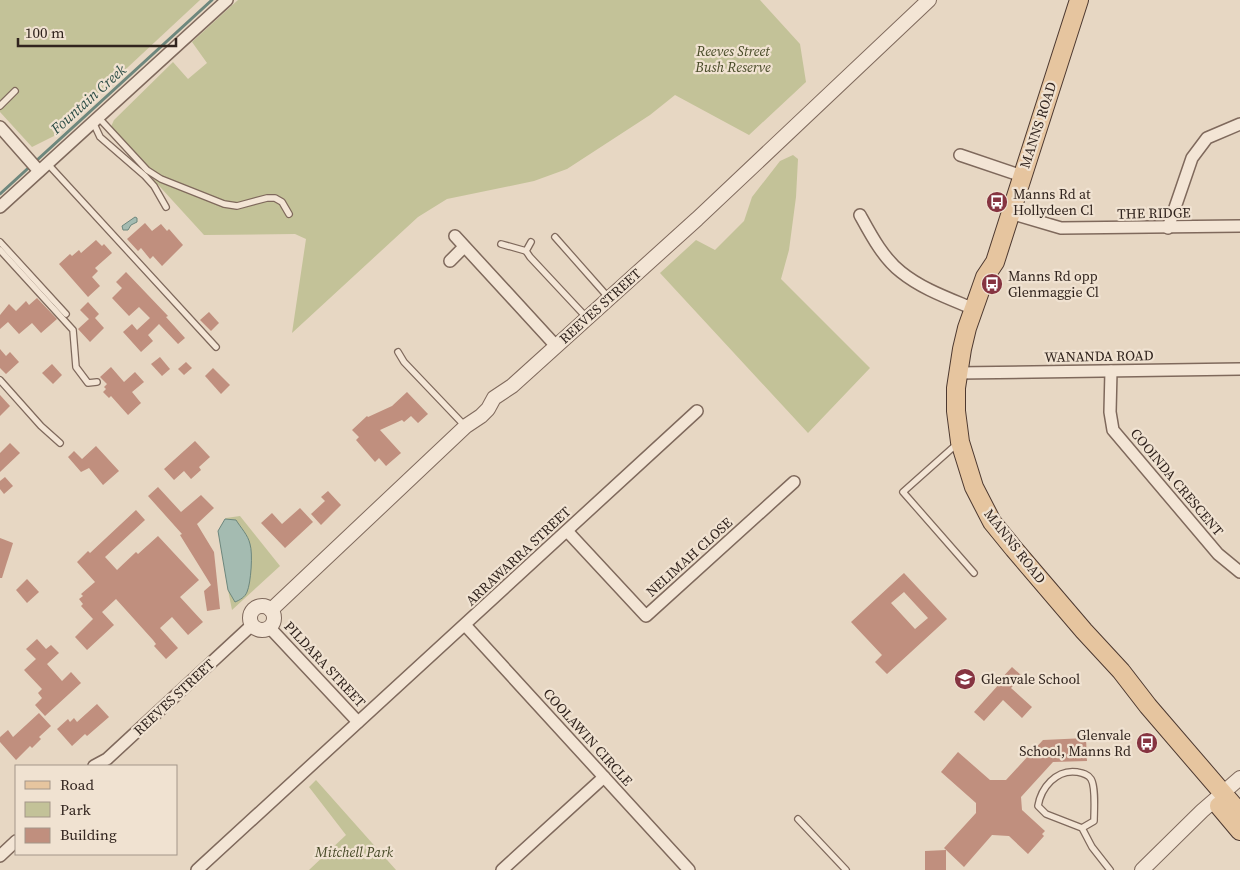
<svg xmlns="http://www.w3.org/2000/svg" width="1240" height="870" viewBox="0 0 1240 870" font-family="'Source Serif 4',serif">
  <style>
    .green { fill: #c3c298 }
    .water { fill: #a4bbb1; stroke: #6d877d }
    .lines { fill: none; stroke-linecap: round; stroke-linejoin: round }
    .stream { stroke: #6d877d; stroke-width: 3 }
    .building { fill: #c08f7e; fill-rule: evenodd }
    .service-casing { stroke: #7f695c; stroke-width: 8 }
    .minor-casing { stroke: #7f695c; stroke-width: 14 }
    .tertiary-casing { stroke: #7f695c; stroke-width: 16 }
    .primary-casing { stroke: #4d3930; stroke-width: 20 }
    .service { stroke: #f3e5d5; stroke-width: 5.5 }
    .minor { stroke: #f3e5d5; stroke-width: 11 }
    .tertiary { stroke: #f3e5d5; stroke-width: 14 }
    .primary { stroke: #e6c59f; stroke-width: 18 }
    .labels { text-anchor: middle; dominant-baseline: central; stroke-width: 4.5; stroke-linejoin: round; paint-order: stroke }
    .park-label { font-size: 14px; font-style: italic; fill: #474a27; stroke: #f0e2d1 }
    .street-label { font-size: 14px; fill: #31241e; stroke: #f0e2d1 }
    .poi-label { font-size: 14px; fill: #31241e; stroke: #f0e2d1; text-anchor: start }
    .water-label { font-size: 15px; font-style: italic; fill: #2f4f48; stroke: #f0e2d1 }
  </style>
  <rect width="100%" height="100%" fill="#e7d7c3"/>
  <!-- green -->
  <g class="green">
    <polygon points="0,0 200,0 54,136 32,147 0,112"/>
    <polygon points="238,0 760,0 800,44 806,82 749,135 675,95 650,115 567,169 534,181 447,199 418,217 292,333 306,239 295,234 204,235 109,131 114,120 173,62 188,79 207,63 192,42"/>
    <polygon points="793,155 798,159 796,197 789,250 781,279 870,368 808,433 660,273 696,240 715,250 744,221 752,197 780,161"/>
    <polygon points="240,516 280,566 232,610 228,590 235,601 236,521 225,519 226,518"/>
    <polygon points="316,780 396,870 309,870 346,835 309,787"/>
  </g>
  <!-- water -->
  <g class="water">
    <polygon points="135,217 137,218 137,222 131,225 128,230 123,230 122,226"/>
    <path d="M225,519L236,520C241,528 248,535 250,544C253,553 251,583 247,592C245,597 240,600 235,602L228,590L218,531Z"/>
  </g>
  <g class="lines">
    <!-- stream -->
    <polyline class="stream" points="0,194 212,0"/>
  </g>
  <!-- building -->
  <g class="building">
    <polygon points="145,223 152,231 161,224 167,231 169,229 183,245 162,266 153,256 150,259 141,248 138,251 127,239"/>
    <polygon points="96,240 102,246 104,244 112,253 95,268 98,271 92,277 100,286 88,297 59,264 70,254 72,256 79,250 81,253"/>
    <polygon points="126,272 168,316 166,317 185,338 178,344 159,324 148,335 153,341 141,352 123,332 132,324 137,330 150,318 139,307 129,316 112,298 122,288 116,282"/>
    <polygon points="37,298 57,319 41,333 32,323 19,334 8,322 0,329 0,315 9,304 16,311 26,301 29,305"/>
    <polygon points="88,302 99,314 95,318 104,328 90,342 78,329 89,319 80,310"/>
    <polygon points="209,312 219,323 211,331 200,320"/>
    <polygon points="0,349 6,356 10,352 19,362 6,374 0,368"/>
    <polygon points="160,357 170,369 162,376 151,364"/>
    <polygon points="186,362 192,368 184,375 178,369"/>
    <polygon points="52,364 62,375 53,384 42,373"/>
    <polygon points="111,367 124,382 135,372 144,382 132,392 141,403 128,415 111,396 109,398 103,392 106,389 104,387 107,384 100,377"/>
    <polygon points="213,368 230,385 221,394 205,376"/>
    <polygon points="407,392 428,414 418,423 411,416 404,422 402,420 380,430 401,453 386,466 379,458 375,462 356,440 359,437 352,430 367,416 368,417 392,406"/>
    <polygon points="0,395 10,406 0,416"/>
    <polygon points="195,441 210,457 199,467 201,470 191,479 184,471 174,480 164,469"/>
    <polygon points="10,443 20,453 0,472 0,453"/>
    <polygon points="96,446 119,471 103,485 89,468 81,472 68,457 74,451 82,459"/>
    <polygon points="5,477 13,486 4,494 0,489 0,481"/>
    <polygon points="158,487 181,512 201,495 214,508 197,524 214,552 220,609 207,611 204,591 211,585 180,535 182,534 148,496"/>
    <polygon points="328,491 341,505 321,525 311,514 325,501 321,497"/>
    <polygon points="300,508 313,522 285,548 261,523 272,513 282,524"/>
    <polygon points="136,510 145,520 105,557 117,570 136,552 138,554 158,536 199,580 180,597 203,622 188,635 172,617 160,628 178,648 166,659 154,646 156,644 153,640 116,599 102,612 114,625 87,650 75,637 93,619 81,606 83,604 79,599 83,596 81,594 95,582 77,562 88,551 90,553"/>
    <polygon points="0,538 13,543 2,578 0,578"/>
    <path d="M904,573L947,619L887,674L875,662L882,655L851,622ZM904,592L928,618L915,629L891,603Z"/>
    <polygon points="27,579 39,592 27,603 16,590"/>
    <polygon points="37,639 46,649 51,645 59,653 47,664 62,681 71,672 81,683 45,716 35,705 42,698 38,693 42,689 24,670 36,659 26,649"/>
    <polygon points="1012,667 1022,676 1011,688 1032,707 1022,718 1003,700 984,721 974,712 1001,682 999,681"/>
    <polygon points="97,704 109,717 87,736 85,734 72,746 57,729 68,719 70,722 74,718 77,722"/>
    <polygon points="39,713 51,726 39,737 41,739 32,748 30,746 16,760 0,742 0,737 8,730 13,737"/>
    <polygon points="1086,738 1087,761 1053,762 1021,797 1022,810 1045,831 1042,834 1044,836 1028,854 1009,836 992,835 964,867 944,848 976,813 976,803 941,772 958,752 990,780 1006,780 1043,740"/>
    <polygon points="946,850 946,870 925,870 925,851"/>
  </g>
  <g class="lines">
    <!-- service casing -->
    <g class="service-casing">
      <g id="service">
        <polyline points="0,106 15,91"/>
        <polyline points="98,117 147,170 161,179 224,204 237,206 267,198 275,198 282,202 289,214"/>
        <polyline points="93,122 100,137 145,176 154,186 166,207"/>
        <polyline points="47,163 216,347"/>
        <polyline points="555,237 608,297"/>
        <polyline points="0,242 66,314"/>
        <polyline points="531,242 526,251 530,257 587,318"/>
        <polyline points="501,244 526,251"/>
        <polyline points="0,250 73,330 76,367 88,383 97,382"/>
        <polyline points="398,352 404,362 465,426"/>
        <polyline points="0,380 41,426 60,443"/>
        <polyline points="958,443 903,492 974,573"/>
        <polyline points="798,819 846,870"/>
        <path d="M1082,828L1094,821C1094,811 1096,787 1091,779C1088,774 1082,773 1077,772C1056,769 1041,788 1038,806L1046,814L1082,828L1092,847L1110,870"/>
      </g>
    </g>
    <!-- minor casing -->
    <g class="minor-casing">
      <g id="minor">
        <polyline points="0,127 39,171"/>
        <polyline points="960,155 1022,176"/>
        <polyline points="0,207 227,0"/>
        <polyline points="1010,213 1061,228 1240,226"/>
        <path d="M860,215C871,235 883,258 901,272C922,289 948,298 974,309"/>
        <polyline points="1168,228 1192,158 1207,138 1240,124"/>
        <polyline points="455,236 556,346"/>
        <polyline points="450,261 464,247"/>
        <polyline points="1111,371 1110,412 1113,430 1218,554 1240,572"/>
        <polyline points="957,373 1240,369"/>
        <polyline points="567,531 646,616 794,482"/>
        <polyline points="465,625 689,870"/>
        <polyline points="270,628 358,722"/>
        <polyline points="94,766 107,759 252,625"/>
        <polyline points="0,856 16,841"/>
        <polyline points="197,870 697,411"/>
        <polyline points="502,870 604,777"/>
      </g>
    </g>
    <!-- tertiary casing -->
    <g class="tertiary-casing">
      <g id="tertiary">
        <circle cx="262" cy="618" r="12"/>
        <polyline points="271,610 466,426 481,416 488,409 494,398 512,386 697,219 929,0"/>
        <polyline points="1142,870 1202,811 1240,778"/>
      </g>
    </g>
    <!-- primary casing -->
    <g class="primary-casing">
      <g id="primary">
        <polyline points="1079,0 995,262 985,277 967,328 962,349 956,388 956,411 960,442 974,487 992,522 1014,549 1084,631 1121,671 1148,706 1240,813"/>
        <polyline points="1219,806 1240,831"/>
      </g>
    </g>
    <!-- service -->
    <use href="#service" class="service"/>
    <!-- minor -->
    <use href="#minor" class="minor"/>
    <!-- tertiary -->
    <use href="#tertiary" class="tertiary"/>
    <!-- primary -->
    <use href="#primary" class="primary"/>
  </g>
  <!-- icons -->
  <defs>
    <g id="bus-disc" transform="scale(1.125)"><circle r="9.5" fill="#863441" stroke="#f0e2d1"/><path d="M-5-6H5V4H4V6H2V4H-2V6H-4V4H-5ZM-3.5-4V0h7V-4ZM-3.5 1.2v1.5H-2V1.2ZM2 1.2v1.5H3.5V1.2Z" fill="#fff"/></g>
    <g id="school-disc" transform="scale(1.125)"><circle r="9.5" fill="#863441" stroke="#f0e2d1"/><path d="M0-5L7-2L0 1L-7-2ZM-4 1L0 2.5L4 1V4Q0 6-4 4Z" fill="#fff"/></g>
  </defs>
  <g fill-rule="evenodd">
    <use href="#bus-disc" x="997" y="202"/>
    <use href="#bus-disc" x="992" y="284"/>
    <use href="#school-disc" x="965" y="679"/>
    <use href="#bus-disc" x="1147" y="743"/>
  </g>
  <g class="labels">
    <!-- park labels -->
    <g class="park-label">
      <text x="733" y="51">Reeves Street<tspan x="733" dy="16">Bush Reserve</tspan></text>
      <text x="354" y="852">Mitchell Park</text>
    </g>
    <!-- street labels -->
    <g class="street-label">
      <text transform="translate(1038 125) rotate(-72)">MANNS ROAD</text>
      <text transform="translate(1154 213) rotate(-1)">THE RIDGE</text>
      <text transform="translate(600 306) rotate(-42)">REEVES STREET</text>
      <text transform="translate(1099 356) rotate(-1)">WANANDA ROAD</text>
      <text transform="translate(1177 482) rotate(50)">COOINDA CRESCENT</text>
      <text transform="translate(1015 546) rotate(52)">MANNS ROAD</text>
      <text transform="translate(518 556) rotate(-43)">ARRAWARRA STREET</text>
      <text transform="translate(689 557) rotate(-42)">NELIMAH CLOSE</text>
      <text transform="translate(325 664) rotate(47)">PILDARA STREET</text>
      <text transform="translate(174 697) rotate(-43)">REEVES STREET</text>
      <text transform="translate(588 737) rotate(48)">COOLAWIN CIRCLE</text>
    </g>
    <!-- poi labels -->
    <g class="poi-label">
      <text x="1013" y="194">Manns Rd at<tspan x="1013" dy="16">Hollydeen Cl</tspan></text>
      <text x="1008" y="276">Manns Rd opp<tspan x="1008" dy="16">Glenmaggie Cl</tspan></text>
      <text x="981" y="679">Glenvale School</text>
      <text x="1131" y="735" text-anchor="end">Glenvale<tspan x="1131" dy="16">School, Manns Rd</tspan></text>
    </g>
    <!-- water labels -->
    <g class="water-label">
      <text transform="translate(88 99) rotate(-42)">Fountain Creek</text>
    </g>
  </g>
  <!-- legend -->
  <rect x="15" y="765" width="162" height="90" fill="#f0e2d1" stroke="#a49689"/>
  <rect x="25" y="781" width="25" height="8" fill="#e6c59f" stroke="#a49689"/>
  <text x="60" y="790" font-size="15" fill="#31241e">Road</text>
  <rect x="25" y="802" width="25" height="15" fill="#c3c298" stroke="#a49689"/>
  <text x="60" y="815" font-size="15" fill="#31241e">Park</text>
  <rect x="25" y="828" width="25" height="15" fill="#c08f7e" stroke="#a49689"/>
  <text x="60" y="840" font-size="15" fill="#31241e">Building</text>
  <!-- scale -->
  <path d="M18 38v8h158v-8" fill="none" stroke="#31241e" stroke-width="2.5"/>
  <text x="25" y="38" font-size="15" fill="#31241e" stroke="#f0e2d1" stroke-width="4" paint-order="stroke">100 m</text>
</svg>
